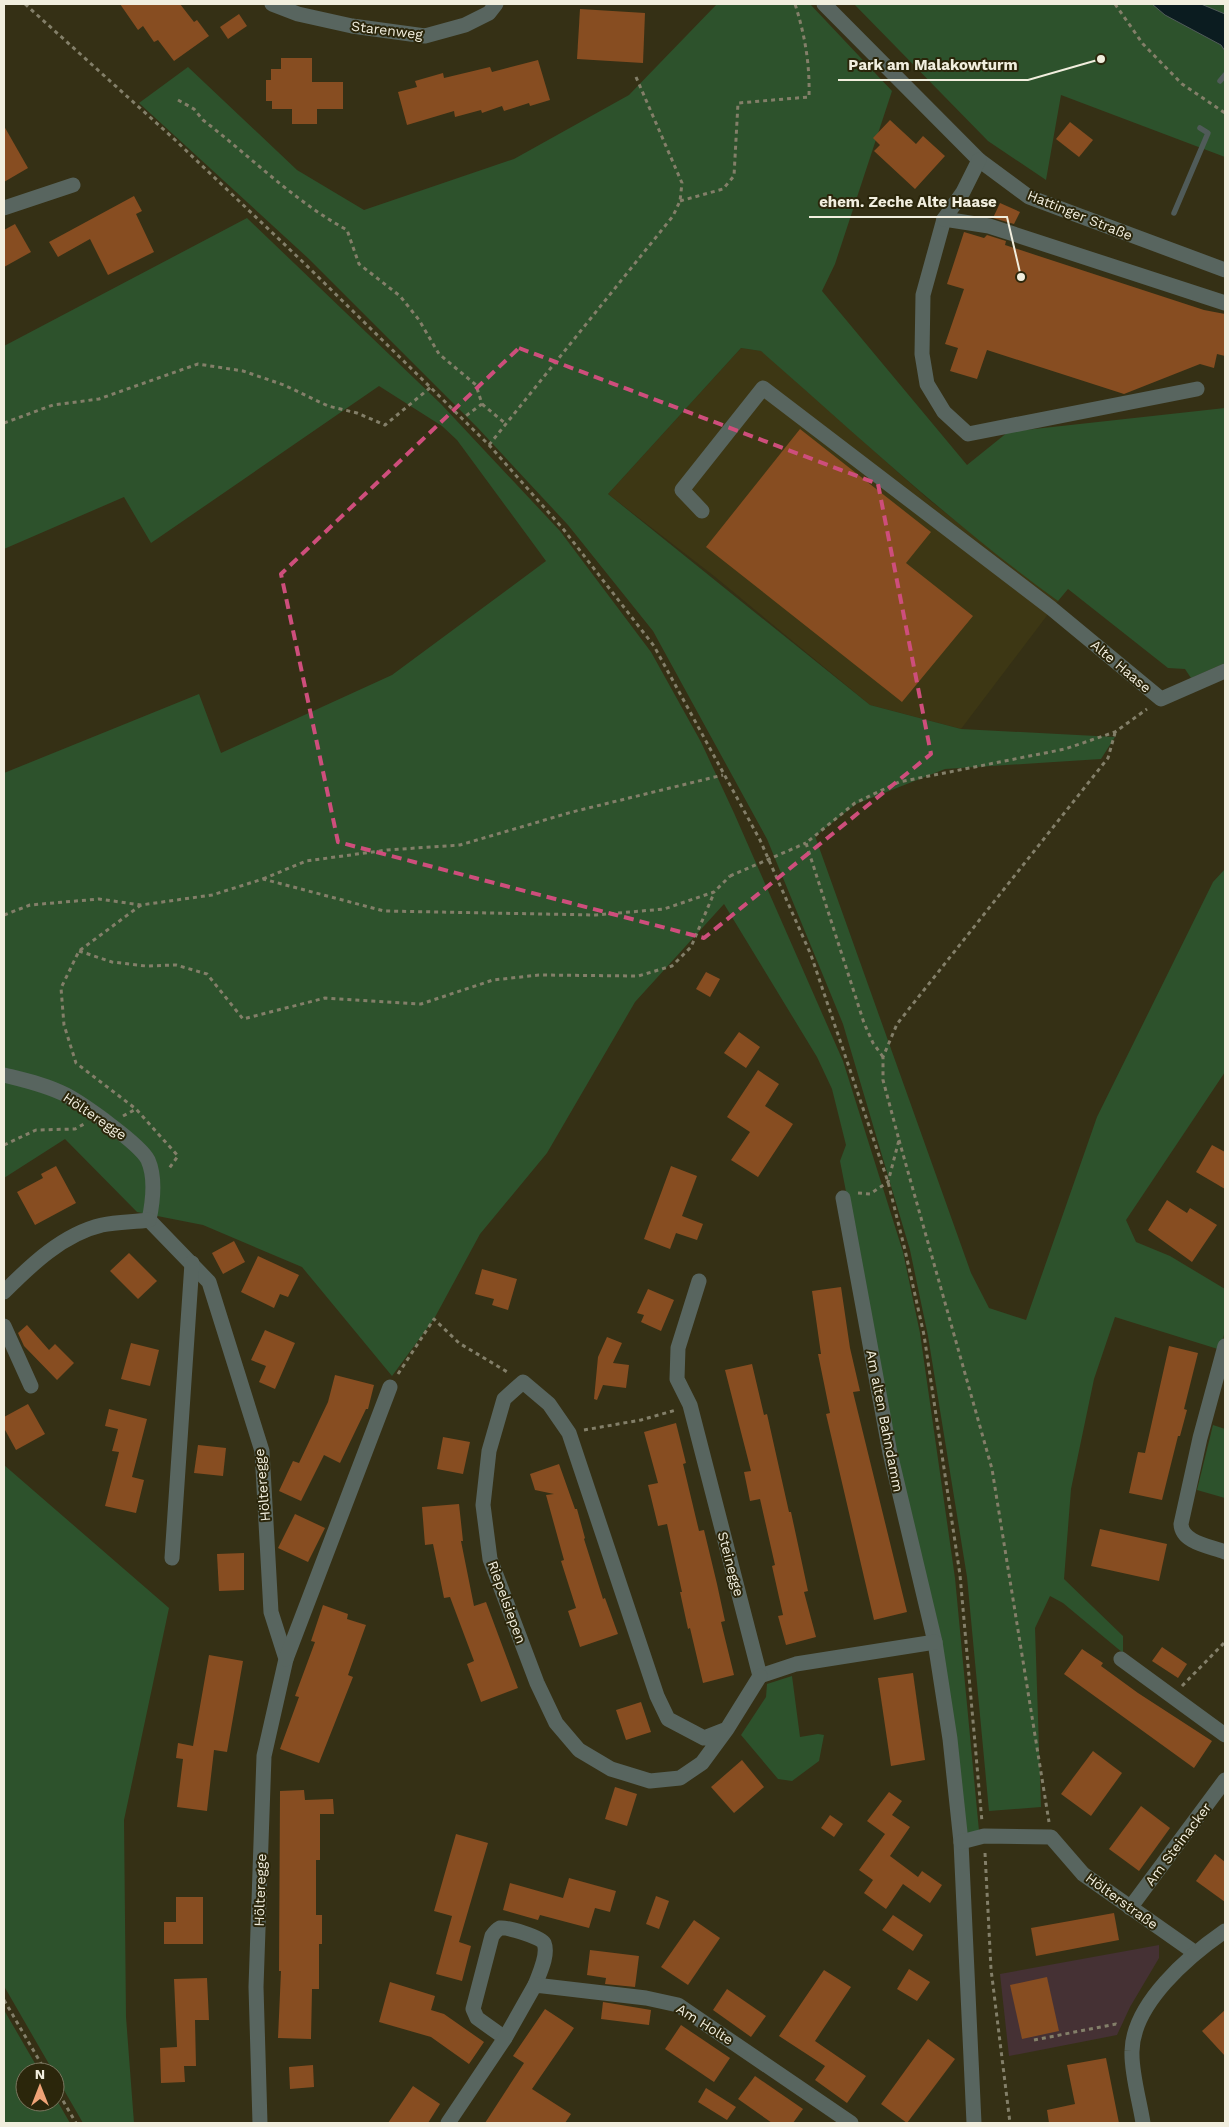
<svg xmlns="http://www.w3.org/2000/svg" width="1229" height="2127" viewBox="0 0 1229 2127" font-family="'Work Sans',sans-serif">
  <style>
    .built { fill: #3d3714 }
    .education { fill: #453134 }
    .green { fill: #2d522c }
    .water { fill: #0b1c20; stroke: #505b59 }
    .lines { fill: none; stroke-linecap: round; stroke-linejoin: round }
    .stream { stroke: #505b59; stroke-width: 5.5 }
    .building { fill: #874d21 }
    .path { stroke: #837f69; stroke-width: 3; stroke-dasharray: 4 4; stroke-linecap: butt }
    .minor { stroke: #58655f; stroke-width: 15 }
    .path-bridge { stroke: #837f69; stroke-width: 3; stroke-dasharray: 4 4; stroke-linecap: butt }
    .marked { fill: none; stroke: #ce4e7c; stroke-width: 4; stroke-dasharray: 10 6; stroke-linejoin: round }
    .labels { text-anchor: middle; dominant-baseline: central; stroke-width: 4; stroke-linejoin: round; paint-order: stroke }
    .street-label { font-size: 14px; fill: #f1eede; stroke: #2b260b }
    .leader { fill: none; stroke: #f1eede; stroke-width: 2 }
    .callout-dot { fill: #f1eede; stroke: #2b260b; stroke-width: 2 }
    .callout-label { font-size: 15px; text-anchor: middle; font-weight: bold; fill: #f1eede; stroke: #2b260b; stroke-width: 4; stroke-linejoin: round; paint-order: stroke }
  </style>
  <rect width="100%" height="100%" fill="#353015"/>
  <!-- built -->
  <polygon class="built" points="741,348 762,351 928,499 1058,601 961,729 870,705 714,576 608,494"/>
  <!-- education -->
  <polygon class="education" points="1159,1945 1159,1958 1130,2007 1117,2035 1009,2056 1000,1974"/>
  <!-- green -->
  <g class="green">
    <path d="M717,4H810L892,91L835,264L822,291L967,465L1008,432L1225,408V663L1191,678L1185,669L1168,668L1068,589L1058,601C953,525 858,436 761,351L741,348L608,494L870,705L961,729L1115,737L1101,759L945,769L856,804L815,836L971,1273L989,1308L1026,1320L1097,1117L1213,882L1225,869V1072L1126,1220L1136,1242L1170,1256L1225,1289V1329L1221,1350L1115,1317L1094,1379L1071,1489L1064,1579L1123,1636V1653L1063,1603L1050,1596L1035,1628L1041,1807L989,1811L967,1577L928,1336L910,1250L843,1024L767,839L653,631L568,525L477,427L309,259L139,103L188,67L297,170L364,210L514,159L629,95Z"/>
    <polygon points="854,4 1225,4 1225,157 1061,95 1046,180 988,141"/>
    <polygon points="247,218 441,404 560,531 651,652 701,742 734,813 843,1061 903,1252 920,1333 955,1578 979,1831 964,1834 907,1501 840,1161 846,1145 832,1089 817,1057 724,904 635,1002 547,1153 480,1234 434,1319 392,1376 302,1267 203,1225 137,1212 65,1139 4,1178 4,773 199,694 221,753 392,675 546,561 457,440 442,426 379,386 151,543 124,497 4,549 4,346"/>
    <polygon points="1213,1425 1225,1429 1225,1498 1197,1490"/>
    <polygon points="4,1465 169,1608 124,1820 126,2017 134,2123 83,2123 4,1986"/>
    <polygon points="792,1676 800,1737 818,1734 824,1735 819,1761 792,1781 778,1779 741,1735 766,1697 767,1684"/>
    <polygon points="4,2010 40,2072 25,2072 25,2102 55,2102 55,2097 70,2123 4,2123"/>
  </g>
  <!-- water -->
  <polygon class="water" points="1152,4 1201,4 1225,14 1225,51 1221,45 1165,15"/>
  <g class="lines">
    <!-- stream -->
    <g class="stream">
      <polyline points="1220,81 1225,75"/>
      <polyline points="1174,213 1208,133 1200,128"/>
    </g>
  </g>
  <!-- building -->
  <g class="building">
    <polygon points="120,4 180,4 194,22 197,20 209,36 174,61 158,40 154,42 143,26 138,30"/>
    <polygon points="580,9 645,13 643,63 577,59"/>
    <polygon points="239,14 247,26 228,39 220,27"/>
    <polygon points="281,58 312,58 312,82 343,82 343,109 317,109 317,124 292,124 292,109 272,109 272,101 266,101 266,80 271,80 271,69 281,69"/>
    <polygon points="538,60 550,100 530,106 529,103 504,111 502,106 482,113 481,110 455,117 454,111 407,125 398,92 417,87 415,81 443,73 444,78 490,67 492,72"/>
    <polygon points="890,120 916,144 923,136 945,156 915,189 874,151 880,145 873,138"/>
    <polygon points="1070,122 1093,140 1079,157 1056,139"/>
    <polygon points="4,126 28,168 4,182"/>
    <polygon points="134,196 142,211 136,214 154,252 108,275 90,239 58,257 49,242"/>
    <polygon points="1000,203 1020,212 1014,224 993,218"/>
    <polygon points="15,224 31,252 4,267 4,230"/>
    <polygon points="964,232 984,238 987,235 1006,241 1005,245 1204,310 1225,314 1225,356 1217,354 1214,368 1200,364 1124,394 987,350 977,379 950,371 958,348 945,344 964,289 947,284"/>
    <polygon points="800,429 931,532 906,563 973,616 902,702 706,547"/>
    <polygon points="706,972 720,979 710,997 696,989"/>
    <polygon points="739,1032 760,1047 746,1068 724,1053"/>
    <polygon points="758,1070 779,1084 765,1106 793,1124 758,1177 731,1160 750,1132 727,1117"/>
    <polygon points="1212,1145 1225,1152 1225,1189 1196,1172"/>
    <polygon points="56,1166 76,1203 35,1225 17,1192 43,1178 41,1174"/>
    <polygon points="671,1166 697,1176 682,1216 703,1224 697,1240 676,1233 670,1249 644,1239"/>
    <polygon points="1167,1200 1187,1213 1190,1208 1217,1225 1192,1262 1148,1230"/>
    <polygon points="234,1241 245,1262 223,1274 212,1253"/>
    <polygon points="129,1253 157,1281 138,1299 110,1271"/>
    <polygon points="258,1256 299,1275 288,1297 280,1294 274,1308 241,1292"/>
    <polygon points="482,1269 517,1279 508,1310 492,1305 494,1299 475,1294"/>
    <polygon points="841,1287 850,1348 860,1391 853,1392 907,1612 874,1620 826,1414 830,1413 818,1354 821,1354 812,1291"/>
    <polygon points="648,1289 674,1300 661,1331 641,1322 644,1315 637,1313"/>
    <polygon points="27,1325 49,1350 55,1344 74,1363 57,1380 24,1346 18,1333"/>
    <polygon points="265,1330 295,1343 275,1389 259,1382 266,1366 251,1360"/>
    <polygon points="607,1337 622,1343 613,1363 629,1365 626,1388 603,1385 597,1400 594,1399 598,1357"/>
    <polygon points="131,1343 159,1350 150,1386 121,1379"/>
    <polygon points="1169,1346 1198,1353 1184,1409 1187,1410 1180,1436 1178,1436 1162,1500 1129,1493 1138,1452 1145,1453"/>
    <polygon points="752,1364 764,1415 767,1414 789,1512 791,1512 808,1591 804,1592 816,1637 786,1645 778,1616 783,1615 772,1566 775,1565 760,1499 750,1501 744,1472 751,1471 725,1370"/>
    <polygon points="335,1375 374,1385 368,1409 366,1409 340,1463 324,1455 301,1501 279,1491 293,1461 299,1463 328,1402"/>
    <polygon points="28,1404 45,1434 16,1450 4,1428 4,1417"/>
    <polygon points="109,1409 147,1419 132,1477 144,1480 136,1513 105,1506 119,1452 112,1451 118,1429 105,1426"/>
    <polygon points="676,1423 686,1463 683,1464 699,1531 704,1530 717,1584 725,1621 721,1622 734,1675 703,1683 690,1628 688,1629 680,1592 682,1592 667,1524 658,1526 648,1485 658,1483 644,1432"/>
    <polygon points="443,1437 470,1442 463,1474 437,1469"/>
    <polygon points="198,1445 226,1448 223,1476 194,1473"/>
    <polygon points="559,1464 575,1509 577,1509 585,1538 584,1539 603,1599 605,1598 618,1634 580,1647 568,1611 576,1608 561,1561 564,1560 546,1495 554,1494 535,1490 530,1474"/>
    <polygon points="459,1504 463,1541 461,1541 474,1606 486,1602 518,1688 481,1702 467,1664 474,1661 450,1597 444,1598 433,1544 425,1545 422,1507"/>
    <polygon points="295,1514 325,1528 308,1562 278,1548"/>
    <polygon points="1100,1529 1167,1544 1159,1581 1091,1566"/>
    <polygon points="244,1553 244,1590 219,1591 217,1554"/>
    <polygon points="323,1605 348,1614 347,1619 366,1625 348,1675 353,1677 319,1763 280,1749 299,1697 295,1696 315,1642 311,1641"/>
    <polygon points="1162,1647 1187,1664 1178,1678 1152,1661"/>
    <polygon points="1082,1649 1103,1663 1101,1666 1138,1693 1212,1741 1194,1768 1064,1674"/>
    <polygon points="209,1655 243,1661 227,1752 214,1750 207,1811 177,1807 183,1759 176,1758 178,1743 193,1746"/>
    <polygon points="913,1673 925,1760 891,1766 878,1678"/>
    <polygon points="641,1702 651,1732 626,1740 616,1710"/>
    <polygon points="1093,1751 1122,1773 1091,1816 1061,1794"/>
    <polygon points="742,1760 764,1787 734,1813 711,1787"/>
    <polygon points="615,1787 637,1794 627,1826 605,1819"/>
    <polygon points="304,1790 305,1800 333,1799 334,1814 320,1814 320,1860 316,1860 316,1915 322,1915 322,1944 319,1944 319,1989 312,1989 311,2039 278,2038 281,1971 279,1971 280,1791"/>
    <polygon points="889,1792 902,1801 892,1815 910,1827 890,1856 918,1877 922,1871 942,1885 930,1903 903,1884 886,1909 864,1893 873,1880 859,1870 885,1834 867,1821"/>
    <polygon points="1141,1806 1170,1828 1139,1871 1109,1849"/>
    <polygon points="830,1815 843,1824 834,1837 821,1828"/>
    <polygon points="456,1834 488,1843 459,1942 471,1946 462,1981 436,1974 452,1916 434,1911"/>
    <polygon points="1215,1854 1225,1862 1225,1902 1196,1881"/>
    <polygon points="569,1878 616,1891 610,1912 595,1908 589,1928 540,1915 538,1920 503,1910 510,1883 563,1898"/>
    <polygon points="656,1896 669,1901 659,1929 646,1924"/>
    <polygon points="176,1897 203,1897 203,1944 164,1944 164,1922 176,1922"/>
    <polygon points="1114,1913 1119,1940 1036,1956 1031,1928"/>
    <polygon points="893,1915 923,1935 913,1951 882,1930"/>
    <polygon points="694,1920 720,1938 688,1985 661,1967"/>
    <polygon points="590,1950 639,1956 635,1987 605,1984 606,1978 587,1975"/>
    <polygon points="909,1969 930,1982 917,2001 897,1989"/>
    <polygon points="824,1970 851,1987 815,2041 866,2076 847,2103 815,2080 825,2066 779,2036"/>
    <polygon points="1047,1977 1059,2031 1022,2039 1010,1985"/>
    <polygon points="207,1978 209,2020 195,2020 196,2066 184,2066 185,2082 161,2083 160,2048 177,2047 174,1979"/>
    <polygon points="390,1982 435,1996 431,2010 444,2014 484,2042 469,2064 431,2037 379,2022"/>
    <polygon points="727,1989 766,2016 751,2037 713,2010"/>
    <polygon points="603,2002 651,2010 649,2025 601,2019"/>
    <polygon points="545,2009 574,2028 532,2089 571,2114 565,2123 485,2123 524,2063 513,2056"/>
    <polygon points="1225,2010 1225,2056 1202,2031"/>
    <polygon points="681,2025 730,2058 714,2082 665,2049"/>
    <polygon points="928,2039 955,2059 907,2123 881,2104"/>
    <polygon points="1106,2058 1119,2123 1049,2123 1047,2110 1075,2104 1067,2065"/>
    <polygon points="313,2065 314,2087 290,2089 289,2067"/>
    <polygon points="755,2076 803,2109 793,2123 772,2123 738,2099"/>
    <polygon points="413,2086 440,2104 428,2123 388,2123"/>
    <polygon points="706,2088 736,2107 727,2120 698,2102"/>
  </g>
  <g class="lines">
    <!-- path -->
    <g class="path">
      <polyline points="25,4 173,138 305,264 489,445 564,530 654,646 760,840 811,955 888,1182 905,1250 924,1335 960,1575 982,1822"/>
      <polyline points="1115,4 1143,44 1182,84 1225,113"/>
      <path d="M178,100L194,109L203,120C251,157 294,201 347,230L359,264L400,296L419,320L439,354L476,385L482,404L463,418"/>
      <path d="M680,201L723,189L734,176L738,103L809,97C810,65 805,35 795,4"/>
      <polyline points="482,404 506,424"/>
      <polyline points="4,423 53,405 99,399 198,364 243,371 284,385 328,406 357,413 385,425 431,387"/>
      <polyline points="489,445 673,216 680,201 682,183 636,77"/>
      <polyline points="263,879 306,861 387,850 460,845 572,812 723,775"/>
      <polyline points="141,905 79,951 61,988 64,1025 76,1063 136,1109 178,1156 168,1170"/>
      <polyline points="4,915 30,905 99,899 141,905 212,895 263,879 384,911 596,915 664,909 714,892 730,876"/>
      <polyline points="79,951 112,962 146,966 176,965 207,974 243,1019 325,998 421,1004 493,980 539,975 638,976 672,966 691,947 714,893"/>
      <polyline points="883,1057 873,1043 864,1023 806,843 855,803 899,782 1065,749 1115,732 1147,709"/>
      <polyline points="123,1116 136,1109"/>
      <polyline points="899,1140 992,1469 1049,1822"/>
      <polyline points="4,1145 36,1130 75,1129 84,1124"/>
      <polyline points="858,1193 870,1194 888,1182 899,1140 883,1080 883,1057 897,1024 1108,758 1115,733"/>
      <polyline points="398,1374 434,1319 459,1343 509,1373"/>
      <polyline points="584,1430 641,1420 676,1410"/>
      <polyline points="1182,1686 1225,1642"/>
      <polyline points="985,1853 991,1969 1010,2123"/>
      <polyline points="4,2000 46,2072"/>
      <polyline points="1034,2040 1116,2024 1120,2026"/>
      <polyline points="55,2087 76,2123"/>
    </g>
    <!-- minor -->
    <g class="minor">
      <polyline points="272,4 298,14 352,26 425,36 465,25 489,13 496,4"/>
      <polyline points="824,4 979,160 1029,197 1225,270"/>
      <polyline points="979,160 963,192 944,219 923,295 922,354 927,384 944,412 968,434 1197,389"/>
      <polyline points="4,208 73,185"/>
      <polyline points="944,219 989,226 1225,303"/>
      <polyline points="702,511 682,490 763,388 1051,608 1161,699 1225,671"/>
      <path d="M4,1075C24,1080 47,1085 66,1095C83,1104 140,1144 148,1160C156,1178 153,1201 149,1220L209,1282L262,1451L271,1612L286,1659L264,1756L256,1987L260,2123"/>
      <polyline points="843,1198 890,1453 935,1642 950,1739 961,1842 974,2123"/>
      <polyline points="699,1281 678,1348 677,1379 690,1405 760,1676 796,1664 935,1642"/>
      <path d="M4,1292C31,1265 63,1234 102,1225C117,1222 134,1222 149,1220"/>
      <polyline points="4,1326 31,1386"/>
      <path d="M1225,1346L1200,1438L1181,1524C1182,1543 1210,1546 1225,1552"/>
      <polyline points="172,1558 192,1263"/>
      <polyline points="286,1659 390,1387"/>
      <polyline points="1121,1659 1225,1735"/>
      <polyline points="727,1729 704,1738 668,1719 657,1696 569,1433 549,1404 523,1382 504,1399 489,1451 483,1505 490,1559 537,1683 556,1723 579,1750 611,1769 650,1781 680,1778 702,1763 727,1729 760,1676"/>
      <polyline points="961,1842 984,1836 1051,1837 1083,1874 1194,1952"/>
      <polyline points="1130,1908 1225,1780"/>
      <path d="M505,2038L477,2018L473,2009L492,1936C494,1933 496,1930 500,1928C507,1927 541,1937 544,1943C549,1955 539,1974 535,1985"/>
      <polyline points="448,2123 505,2038 535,1985 646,1998 678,2005 851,2123"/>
      <path d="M1143,2123C1140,2102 1131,2073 1132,2051C1133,2003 1189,1956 1225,1931"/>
    </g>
    <!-- path-bridge -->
    <polyline class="path-bridge" points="730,876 806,843"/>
  </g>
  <!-- marked area -->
  <path class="marked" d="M519,348L878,484L931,754L704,938L338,842L281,574Z"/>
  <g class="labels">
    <!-- street labels -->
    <g class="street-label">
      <text transform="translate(387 30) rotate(7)">Starenweg</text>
      <text transform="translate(1080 215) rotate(22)">Hattinger Straße</text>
      <text transform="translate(1121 666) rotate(40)">Alte Haase</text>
      <text transform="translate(95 1116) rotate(34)">Hölteregge</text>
      <text transform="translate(885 1421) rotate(79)">Am alten Bahndamm</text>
      <text transform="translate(262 1485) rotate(-95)">Hölteregge</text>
      <text transform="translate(731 1564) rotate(75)">Steinegge</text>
      <text transform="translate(507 1602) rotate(70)">Riepelsiepen</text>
      <text transform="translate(1178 1844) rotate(-53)">Am Steinacker</text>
      <text transform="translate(260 1890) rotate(-88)">Hölteregge</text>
      <text transform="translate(1122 1901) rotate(36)">Hölterstraße</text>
      <text transform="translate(705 2024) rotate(32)">Am Holte</text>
    </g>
  </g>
  <!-- callouts -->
  <path class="leader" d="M1101 59L1028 80H838M1021 277L1007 217H809"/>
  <g class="callout-dot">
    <circle cx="1101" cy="59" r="5"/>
    <circle cx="1021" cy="277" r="5"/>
  </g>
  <g class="callout-label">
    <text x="933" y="70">Park am Malakowturm</text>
    <text x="908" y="207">ehem. Zeche Alte Haase</text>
  </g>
  <!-- border -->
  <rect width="1229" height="2127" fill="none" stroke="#f1eede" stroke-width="10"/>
  <!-- north arrow -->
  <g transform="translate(40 2087)"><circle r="24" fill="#2b260b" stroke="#7a765f"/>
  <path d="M0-4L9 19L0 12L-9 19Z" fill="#efa377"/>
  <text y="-8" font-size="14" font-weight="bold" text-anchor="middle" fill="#f1eede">N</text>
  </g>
</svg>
